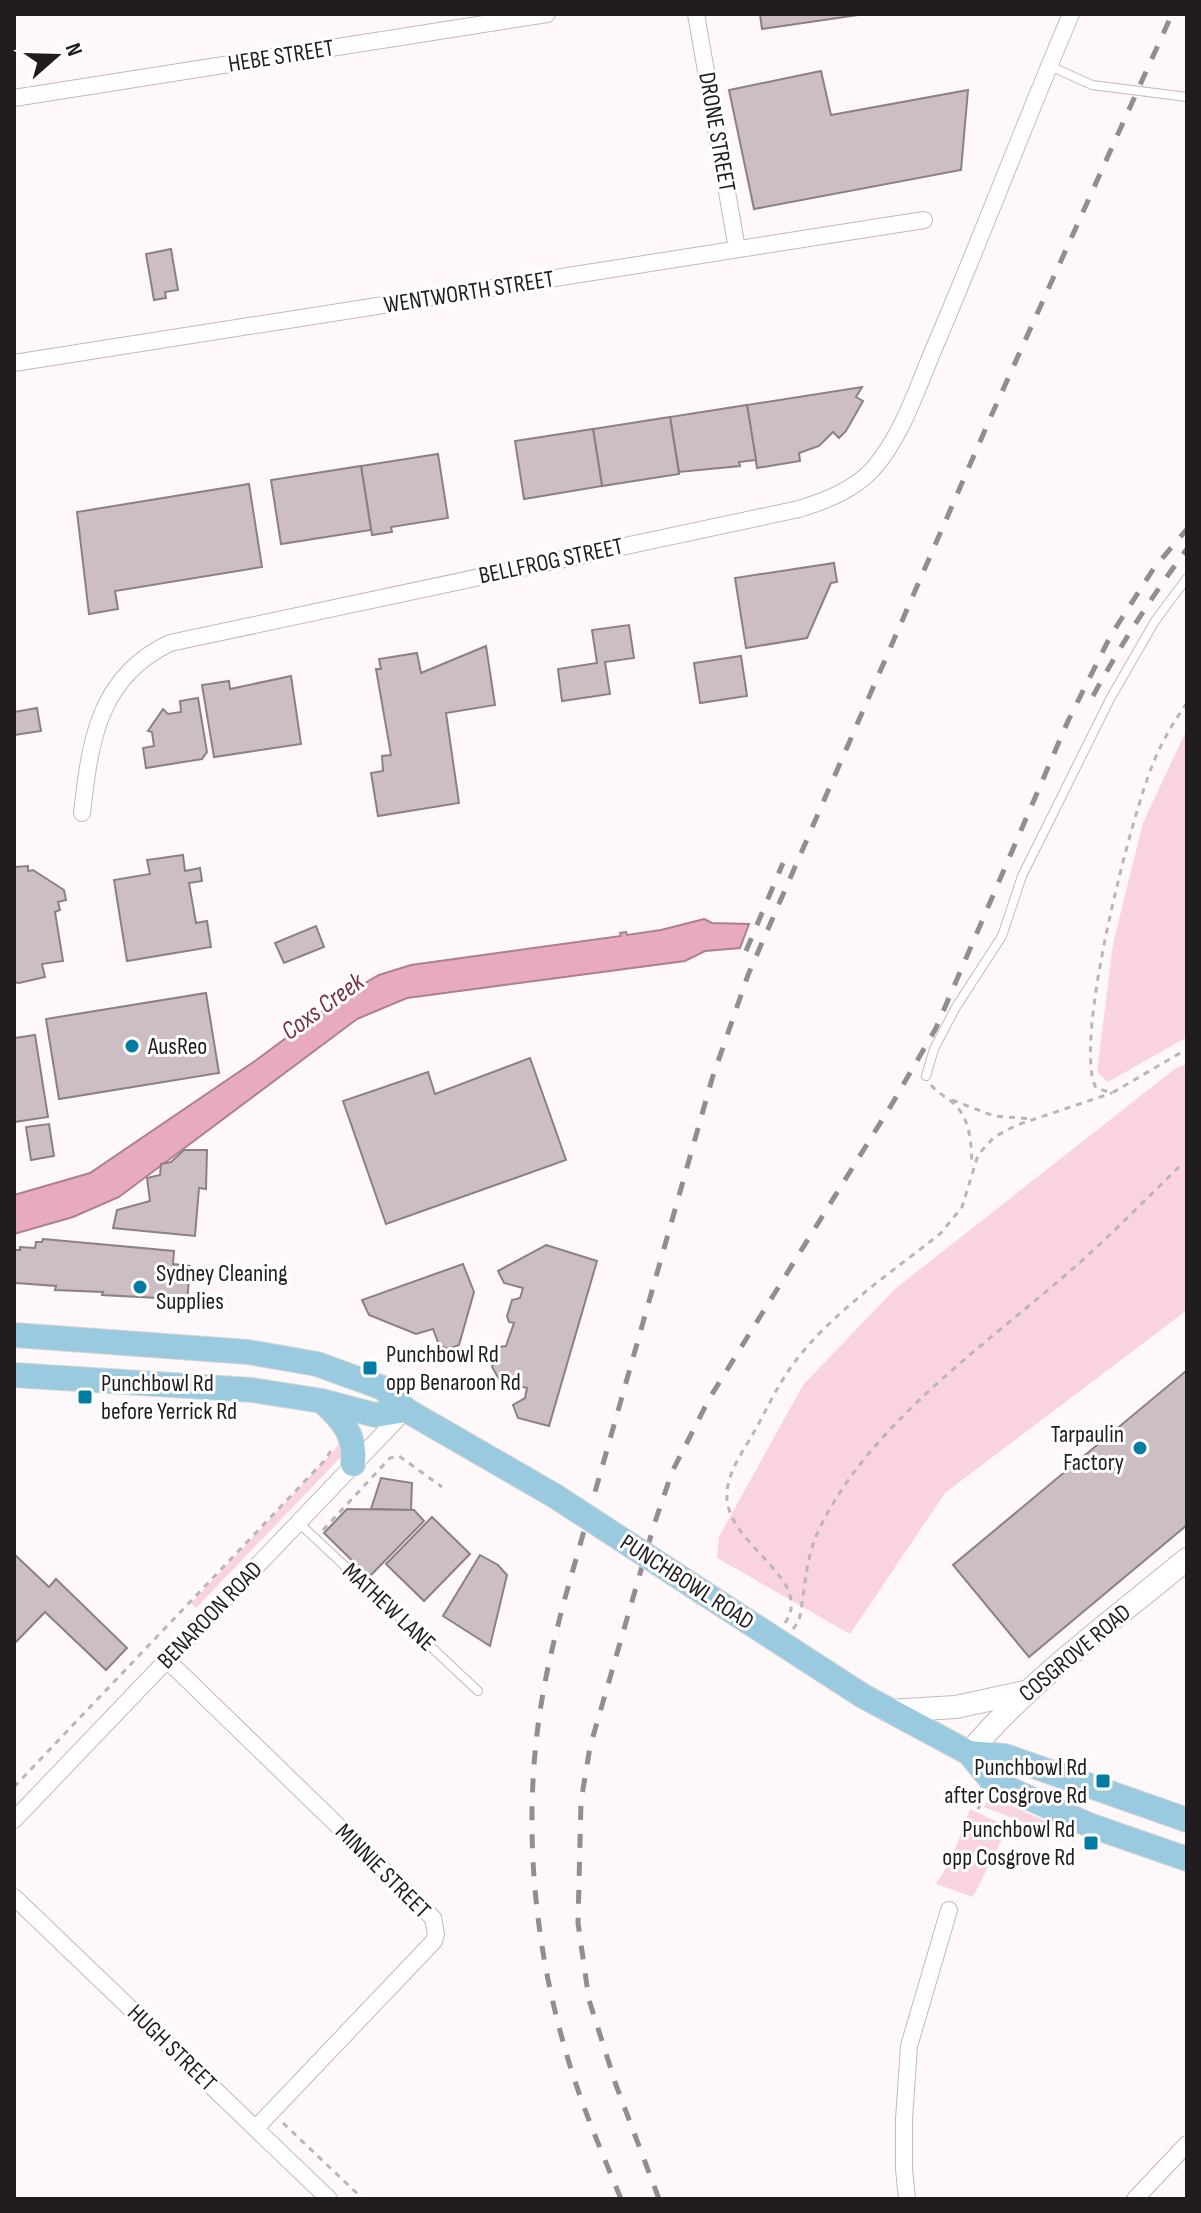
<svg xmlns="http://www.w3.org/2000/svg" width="1201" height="2213" viewBox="0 0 1201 2213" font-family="'Sofia Sans Condensed',sans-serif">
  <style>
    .green { fill: #f9d4de }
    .water { fill: #e8abbd; stroke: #ac808d; stroke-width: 2 }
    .building { fill: #ccbec2; stroke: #8d8083; stroke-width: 2 }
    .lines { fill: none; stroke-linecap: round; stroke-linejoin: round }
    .service-casing { stroke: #c5b8bb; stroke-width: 10 }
    .minor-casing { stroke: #c5b8bb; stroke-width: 18 }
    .secondary-casing { stroke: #c5b8bb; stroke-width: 24 }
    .primary-casing { stroke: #d7d6d6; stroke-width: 26 }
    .path { stroke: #bbb5b7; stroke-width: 3; stroke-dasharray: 6 6; stroke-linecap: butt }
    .service { stroke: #fff; stroke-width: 8 }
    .minor { stroke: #fff; stroke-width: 16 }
    .secondary { stroke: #fff; stroke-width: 22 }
    .primary { stroke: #9acae0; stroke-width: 24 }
    .rail { stroke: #928d8e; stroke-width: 5; stroke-dasharray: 14 14; stroke-linecap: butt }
    .primary-bridge-casing { stroke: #d7d6d6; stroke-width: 26; stroke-linecap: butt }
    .primary-bridge { stroke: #9acae0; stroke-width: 24 }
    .poi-dot { fill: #027ca3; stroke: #fff; stroke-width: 3 }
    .labels { text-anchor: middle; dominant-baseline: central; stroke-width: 6; stroke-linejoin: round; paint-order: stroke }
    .street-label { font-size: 24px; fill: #211c1d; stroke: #fff }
    .poi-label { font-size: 24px; fill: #211c1d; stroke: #fff; text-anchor: start }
    .water-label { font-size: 26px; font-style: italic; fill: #7a314c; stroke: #fff }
  </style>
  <rect width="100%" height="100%" fill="#fef8fa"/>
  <!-- green -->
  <g class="green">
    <polygon points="1187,729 1187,1037 1108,1082 1097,1072 1113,944 1143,823"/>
    <polygon points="1187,1064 1187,1310 945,1493 850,1634 717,1558 719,1537 803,1385 895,1289 1176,1068"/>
    <polygon points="342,1439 344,1447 341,1457 196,1608 191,1603 333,1452"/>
    <polygon points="990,1796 1074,1834 1070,1840 984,1807"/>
    <polygon points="970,1809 1008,1827 973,1897 936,1884 951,1860"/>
  </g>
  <!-- water -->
  <polygon class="water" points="704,919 712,923 749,924 740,948 705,951 685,961 407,998 357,1019 119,1197 73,1217 14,1234 14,1195 90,1173 255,1061 344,995 379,975 411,965 621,936 620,933 626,932 627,935 661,930"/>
  <!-- building -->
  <g class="building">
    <polygon points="760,14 865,14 762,29"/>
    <polygon points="821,71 831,115 968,90 961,170 754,209 729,90"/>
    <polygon points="171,249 178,290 165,292 166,298 154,300 146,254"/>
    <polygon points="862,387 856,397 863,401 846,431 839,438 833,432 819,446 799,453 800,461 757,468 747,405"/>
    <polygon points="747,405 756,460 739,462 740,466 679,472 670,417"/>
    <polygon points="670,417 679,474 602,486 593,429"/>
    <polygon points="593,429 602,486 524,499 515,441"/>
    <polygon points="438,454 448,518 391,527 392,532 372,535 361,466"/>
    <polygon points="361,466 371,530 281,544 271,480"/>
    <polygon points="249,484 262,567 115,591 118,609 89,614 77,512"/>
    <polygon points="834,563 837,582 831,583 807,638 746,648 735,578"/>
    <polygon points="629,625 634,658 605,662 610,694 562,701 558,669 597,663 592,630"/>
    <polygon points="486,646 495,705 446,713 459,803 378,816 371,773 383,771 382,756 391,755 376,669 381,669 379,659 417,653 421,673"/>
    <polygon points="741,656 747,696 700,703 694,663"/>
    <polygon points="291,676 301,744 214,757 202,685 229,681 230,689"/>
    <polygon points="198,698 207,752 202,759 146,768 143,748 154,746 152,732 148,731 163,709 168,714 181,712 180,701"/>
    <polygon points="37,708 41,731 14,735 14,712"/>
    <polygon points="183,855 185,871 200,868 202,881 189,883 196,923 207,921 211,947 127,961 114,880 150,874 147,860"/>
    <polygon points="28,866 28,871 33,870 64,890 66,900 58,902 60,910 55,912 63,961 42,964 45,977 19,983 14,982 14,867"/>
    <polygon points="316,926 324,947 284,963 275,943"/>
    <polygon points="206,993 219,1073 59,1099 46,1019"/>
    <polygon points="35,1035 48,1117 14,1122 14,1038"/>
    <polygon points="530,1058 566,1160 386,1224 343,1101 428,1072 435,1094"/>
    <polygon points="49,1124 54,1156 31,1160 26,1127"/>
    <polygon points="184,1150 207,1150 206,1189 199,1188 195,1236 113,1228 117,1210 150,1201 147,1178 160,1175 161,1164 171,1162"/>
    <polygon points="43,1239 174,1251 173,1264 190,1266 187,1303 158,1300 158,1298 102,1295 103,1292 55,1290 56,1286 16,1283 14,1285 14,1250 20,1250 20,1247 35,1248 36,1242 42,1242"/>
    <polygon points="546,1245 597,1261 549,1426 518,1418 513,1405 525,1398 527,1388 500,1381 492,1367 498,1347 506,1346 514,1323 509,1322 507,1316 512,1300 520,1298 523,1288 504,1283 498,1271"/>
    <polygon points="463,1264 474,1292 459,1345 448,1349 439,1345 433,1329 416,1334 369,1315 362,1300"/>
    <polygon points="1186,1371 1187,1525 1029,1657 953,1565"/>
    <polygon points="381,1478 412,1483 411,1510 371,1509"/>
    <polygon points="347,1509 414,1510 424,1521 369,1577 324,1533"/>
    <polygon points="432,1517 470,1554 424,1601 386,1564"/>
    <polygon points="14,1554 49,1587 56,1579 127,1648 106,1670 45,1612 14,1644"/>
    <polygon points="480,1555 498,1565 507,1575 490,1646 443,1616"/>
  </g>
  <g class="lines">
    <!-- service casing -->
    <g class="service-casing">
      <g id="service">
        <polyline points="1050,66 1092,85 1187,97"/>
        <polyline points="926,1076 934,1049 956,1007 1002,936 1022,876 1110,699 1155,621 1187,578"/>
        <polyline points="299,1523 478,1691"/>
      </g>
    </g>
    <!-- minor casing -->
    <g class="minor-casing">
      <g id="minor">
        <polyline points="696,14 737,249"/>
        <polyline points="14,98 547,14"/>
        <polyline points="14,363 924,220"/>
        <path d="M82,813C90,742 98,677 170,643L799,509C825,501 854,490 873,469C904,434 919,382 938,339C984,231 1025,122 1071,14"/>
        <polyline points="167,1660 433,1918 436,1934 434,1941 256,2128"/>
        <polyline points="14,1820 405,1411"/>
        <polyline points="14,1897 329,2199"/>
        <polyline points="907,2199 904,2169 904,2119 909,2046 949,1910"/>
        <polyline points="1135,2199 1187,2144"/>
      </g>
    </g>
    <!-- secondary casing -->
    <g class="secondary-casing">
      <g id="secondary">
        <polyline points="888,1711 956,1707 1025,1692"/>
        <path d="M969,1753C1028,1682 1115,1619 1187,1559"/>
      </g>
    </g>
    <!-- primary casing -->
    <g class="primary-casing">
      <g id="primary">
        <polyline points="14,1335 248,1352 317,1364 383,1388 406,1410 555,1496"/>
        <polyline points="14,1375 252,1390 322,1401 375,1415 406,1410"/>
        <path d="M323,1402C343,1420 356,1436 353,1464"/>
        <polyline points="693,1586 863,1696 969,1753 1005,1756 1187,1820"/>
        <polyline points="969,1753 992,1781 998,1784 1089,1825 1187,1859"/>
      </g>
    </g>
    <!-- path -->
    <g class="path">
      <path d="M1187,703C1174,721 1163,740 1154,761C1132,813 1072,1042 1096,1088L1112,1093L1187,1049"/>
      <path d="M931,1085C937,1092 944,1096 951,1101C971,1118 971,1142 972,1166"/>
      <polyline points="952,1100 994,1116 1033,1119"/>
      <polyline points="323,1530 390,1458 399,1456 442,1487"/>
      <path d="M785,1623C816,1578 723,1544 727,1493C728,1471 744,1450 754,1432C767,1409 778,1384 794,1363C833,1311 891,1273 941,1233L962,1207L978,1155L994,1137L1017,1125L1112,1093"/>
      <path d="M793,1629L799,1621C805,1592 805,1559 818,1532C866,1427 984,1346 1069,1272C1107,1239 1143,1202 1179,1167"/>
      <polyline points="14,1787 325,1460 332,1449"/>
      <polyline points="978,1809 983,1799"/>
      <polyline points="283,2123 363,2199"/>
    </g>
    <!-- service -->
    <use href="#service" class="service"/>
    <!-- minor -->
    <use href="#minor" class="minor"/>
    <!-- secondary -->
    <use href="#secondary" class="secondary"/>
    <!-- primary -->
    <use href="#primary" class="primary"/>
    <!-- rail -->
    <g class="rail">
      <path d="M1093,696C1121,644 1152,596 1187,549"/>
      <polyline points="746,951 783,863"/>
      <path d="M621,2199C600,2148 578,2097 564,2045C531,1930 522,1805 544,1688C549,1660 556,1633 563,1605L712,1079L748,975L992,414L1172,14"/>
      <polyline points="659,2199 616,2085 589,2000 578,1923 581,1801 590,1747 654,1525 672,1472 709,1399 892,1104 936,1028 1068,721 1111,635 1154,568 1187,529"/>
    </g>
    <!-- primary-bridge casing -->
    <g class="primary-bridge-casing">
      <polyline id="primary-bridge" points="555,1496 693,1586"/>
    </g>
    <!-- primary-bridge -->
    <use href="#primary-bridge" class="primary-bridge"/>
  </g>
  <!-- markers -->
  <g class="poi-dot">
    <circle cx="132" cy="1046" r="8"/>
    <circle cx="140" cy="1287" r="8"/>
    <rect x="362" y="1360" width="16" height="16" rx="4"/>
    <rect x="77" y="1389" width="16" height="16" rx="4"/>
    <circle cx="1140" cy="1448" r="8"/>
    <rect x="1095" y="1773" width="16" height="16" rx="4"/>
    <rect x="1083" y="1835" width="16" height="16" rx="4"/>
  </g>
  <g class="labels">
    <!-- street labels -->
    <g class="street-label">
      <text transform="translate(281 56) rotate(-9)">HEBE STREET</text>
      <text transform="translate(717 132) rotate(80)">DRONE STREET</text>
      <text transform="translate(469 292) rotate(-9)">WENTWORTH STREET</text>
      <text transform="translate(551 561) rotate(-12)">BELLFROG STREET</text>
      <text transform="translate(687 1582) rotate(33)">PUNCHBOWL ROAD</text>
      <text transform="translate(389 1607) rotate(43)">MATHEW LANE</text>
      <text transform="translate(210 1615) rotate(-46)">BENAROON ROAD</text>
      <text transform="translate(1075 1653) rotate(-40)">COSGROVE ROAD</text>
      <text transform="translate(383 1871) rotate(45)">MINNIE STREET</text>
      <text transform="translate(172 2048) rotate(44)">HUGH STREET</text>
    </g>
    <!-- poi labels -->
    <g class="poi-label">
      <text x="148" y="1046">AusReo</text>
      <text x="156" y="1273">Sydney Cleaning<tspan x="156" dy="28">Supplies</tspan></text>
      <text x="386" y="1354">Punchbowl Rd<tspan x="386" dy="28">opp Benaroon Rd</tspan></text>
      <text x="101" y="1383">Punchbowl Rd<tspan x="101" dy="28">before Yerrick Rd</tspan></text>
      <text x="1124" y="1434" text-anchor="end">Tarpaulin<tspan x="1124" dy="28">Factory</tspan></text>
      <text x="1087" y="1767" text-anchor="end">Punchbowl Rd<tspan x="1087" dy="28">after Cosgrove Rd</tspan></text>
      <text x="1075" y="1829" text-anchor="end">Punchbowl Rd<tspan x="1075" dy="28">opp Cosgrove Rd</tspan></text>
    </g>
    <!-- water labels -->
    <g class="water-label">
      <text transform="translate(323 1007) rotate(-36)">Coxs Creek</text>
    </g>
  </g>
  <!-- border -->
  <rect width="1201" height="2213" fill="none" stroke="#211c1d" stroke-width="32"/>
  <!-- north arrow -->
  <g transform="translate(56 56) rotate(70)" stroke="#ffffff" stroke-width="6" paint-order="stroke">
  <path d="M0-6L14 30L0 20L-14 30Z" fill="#211c1d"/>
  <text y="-12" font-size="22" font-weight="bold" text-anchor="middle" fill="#211c1d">N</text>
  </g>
</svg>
